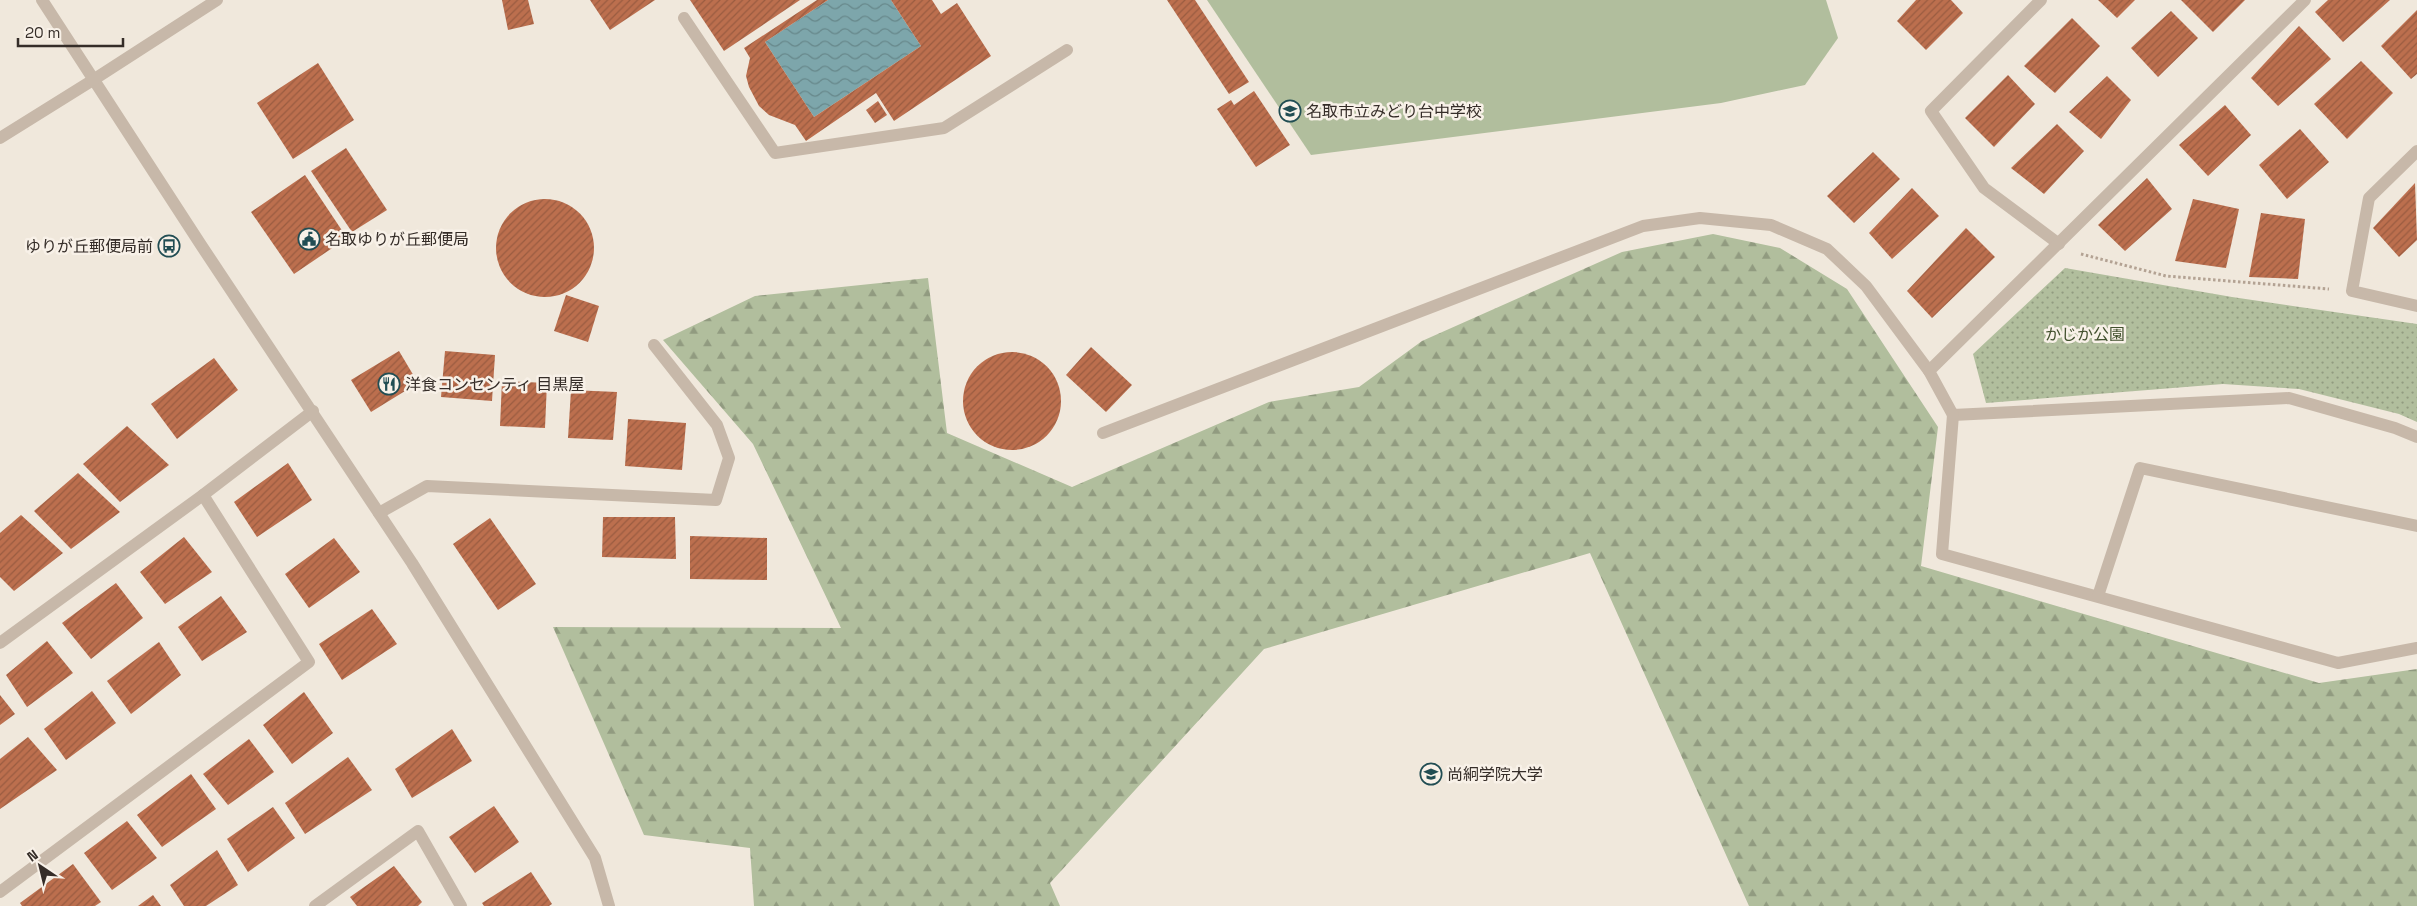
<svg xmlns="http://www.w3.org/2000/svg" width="2417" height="906" viewBox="0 0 2417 906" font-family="'Space Grotesk','Noto Sans JP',sans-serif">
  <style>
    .green { fill: url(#green-dots) }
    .forest { fill: url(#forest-firs) }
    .pitch { fill: #b1be9d }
    .water { fill: url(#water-waves) }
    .building { fill: url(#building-hatch) }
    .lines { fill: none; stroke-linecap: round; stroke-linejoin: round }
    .path { stroke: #b3a293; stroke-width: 3; stroke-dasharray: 2.5 2.5; stroke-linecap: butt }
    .service { stroke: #c7b8a9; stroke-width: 12 }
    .minor { stroke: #c7b8a9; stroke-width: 12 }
    .tertiary { stroke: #c7b8a9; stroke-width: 12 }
    .labels { text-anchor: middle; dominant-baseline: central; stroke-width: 5; stroke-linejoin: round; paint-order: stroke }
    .poi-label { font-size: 16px; fill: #352d28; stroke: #f8f1e8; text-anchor: start }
    .park-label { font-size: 16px; fill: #42512e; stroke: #f8f1e8 }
  </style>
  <defs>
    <pattern id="green-dots" width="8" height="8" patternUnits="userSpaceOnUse" patternTransform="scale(1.25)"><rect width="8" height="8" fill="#b1be9d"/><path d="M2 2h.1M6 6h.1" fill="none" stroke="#919b80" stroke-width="1.8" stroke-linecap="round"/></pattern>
    <pattern id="forest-firs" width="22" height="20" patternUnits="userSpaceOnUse" patternTransform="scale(1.25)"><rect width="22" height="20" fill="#b1be9d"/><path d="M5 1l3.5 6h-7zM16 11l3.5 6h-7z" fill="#919b80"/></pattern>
    <pattern id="water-waves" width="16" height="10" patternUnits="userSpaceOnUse" patternTransform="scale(1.25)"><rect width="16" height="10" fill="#7da6ab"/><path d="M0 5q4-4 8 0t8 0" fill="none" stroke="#67888b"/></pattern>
    <pattern id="building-hatch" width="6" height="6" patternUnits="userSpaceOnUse" patternTransform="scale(1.25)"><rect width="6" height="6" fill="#bc6f4e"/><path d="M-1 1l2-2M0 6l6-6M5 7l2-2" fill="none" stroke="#9a5c41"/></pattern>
  </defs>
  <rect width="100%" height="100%" fill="#f0e8dc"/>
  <!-- green -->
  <polygon class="green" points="2065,268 2232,297 2417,324 2417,422 2399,414 2299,389 2223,384 1986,403 1973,354"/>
  <!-- forest -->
  <polygon class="forest" points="1713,234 1780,248 1847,289 1938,427 1921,566 2319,683 2417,669 2417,906 1749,906 1590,553 1264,649 1050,883 1060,906 754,906 750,848 644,835 553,627 841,628 753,444 663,340 755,296 928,278 947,433 1072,487 1269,402 1359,387 1422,341 1622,252"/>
  <!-- pitch -->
  <polygon class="pitch" points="1207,0 1826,0 1838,38 1805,85 1721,103 1311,155"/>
  <!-- water -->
  <polygon class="water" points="828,0 891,0 921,46 814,117 765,42"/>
  <!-- building -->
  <g class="building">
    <polygon points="502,0 528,0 534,24 508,30"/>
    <polygon points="590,0 655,0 610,30"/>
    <polygon points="690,0 800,0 724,51"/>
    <polygon points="817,0 828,0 765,42 814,117 921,46 891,0 932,0 941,14 957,3 991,56 894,121 876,93 806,141 795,125 769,115 759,106 749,87 746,76 750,58 744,48"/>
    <polygon points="1167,0 1195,0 1249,82 1229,94"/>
    <polygon points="1916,0 1951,0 1963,13 1926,50 1897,21"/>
    <polygon points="2098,0 2135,0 2117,18"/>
    <polygon points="2181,0 2245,0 2213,32"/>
    <polygon points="2328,0 2390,0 2343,42 2315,12"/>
    <polygon points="2417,10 2417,74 2411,79 2381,46"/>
    <polygon points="2171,11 2198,38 2158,77 2131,48"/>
    <polygon points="2072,18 2100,46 2055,93 2024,66"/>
    <polygon points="2299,26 2331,59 2278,106 2251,78"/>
    <polygon points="2361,61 2393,93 2347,139 2314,104"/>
    <polygon points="318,63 354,120 293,159 257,103"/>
    <polygon points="2008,75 2035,104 1994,147 1965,118"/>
    <polygon points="2107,76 2131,100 2101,139 2069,112"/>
    <polygon points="1254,91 1290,145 1256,167 1217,109 1231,100 1234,105"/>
    <polygon points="878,101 887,115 875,123 866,110"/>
    <polygon points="2225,105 2251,135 2208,176 2179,145"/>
    <polygon points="2057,124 2084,151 2044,194 2011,168"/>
    <polygon points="2300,129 2329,162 2287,199 2259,165"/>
    <polygon points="346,148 387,210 352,232 311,171"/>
    <polygon points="1873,152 1900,179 1854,223 1827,196"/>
    <polygon points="305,175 347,238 294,274 251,212"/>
    <polygon points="2147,178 2172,209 2125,251 2098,225"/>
    <polygon points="2415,183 2417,240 2399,257 2373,228"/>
    <polygon points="1912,188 1939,216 1892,259 1869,233"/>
    <circle cx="545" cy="248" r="49"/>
    <polygon points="2193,199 2239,209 2226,268 2175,261"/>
    <polygon points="2261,213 2305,219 2298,279 2249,277"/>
    <polygon points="1966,228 1995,257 1932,318 1907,291"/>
    <polygon points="566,295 599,306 588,342 554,331"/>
    <polygon points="1091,347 1132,385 1106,412 1066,375"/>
    <polygon points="399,351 418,383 371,412 351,380"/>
    <polygon points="445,351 495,355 492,401 441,397"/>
    <circle cx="1012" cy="401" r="49"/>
    <polygon points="214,358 238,390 177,439 151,404"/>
    <polygon points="502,381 547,383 545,428 500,426"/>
    <polygon points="571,390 617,392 613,440 568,438"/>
    <polygon points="628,419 686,423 682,470 625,466"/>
    <polygon points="127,426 169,465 120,502 83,464"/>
    <polygon points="288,463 312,500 257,537 234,502"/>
    <polygon points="78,473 120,512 71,549 34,511"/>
    <polygon points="21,515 63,553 14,591 0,577 0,533"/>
    <polygon points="603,517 675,517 676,559 602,557"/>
    <polygon points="490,518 536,584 498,610 453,544"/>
    <polygon points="690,536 767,538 767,580 690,579"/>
    <polygon points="184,537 212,572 165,604 140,572"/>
    <polygon points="334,538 360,572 309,608 285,574"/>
    <polygon points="116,583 143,618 91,659 62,623"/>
    <polygon points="221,596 247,632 202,661 178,627"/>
    <polygon points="372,609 397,644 342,680 319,644"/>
    <polygon points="47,641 73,673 27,707 6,675"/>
    <polygon points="159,642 181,675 131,714 107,681"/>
    <polygon points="92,691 116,723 66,760 44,729"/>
    <polygon points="304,692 333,733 292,764 263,725"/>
    <polygon points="0,695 15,714 0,725"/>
    <polygon points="452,729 472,761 412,798 395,769"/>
    <polygon points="28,737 57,770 0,809 0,759"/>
    <polygon points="249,739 274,772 228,805 203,774"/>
    <polygon points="348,757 372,790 305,834 285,803"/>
    <polygon points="191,774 216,809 162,847 137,815"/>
    <polygon points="494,806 519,842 475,873 449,837"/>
    <polygon points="273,807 295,838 248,872 227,839"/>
    <polygon points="127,821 157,858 112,890 84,853"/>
    <polygon points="217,850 238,885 206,906 184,906 170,885"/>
    <polygon points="73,864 101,902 95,906 22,906 20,903"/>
    <polygon points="394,866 422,902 418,906 357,906 350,897"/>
    <polygon points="531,872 552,904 549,906 484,906 482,903"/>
    <polygon points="153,895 161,906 138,906"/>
  </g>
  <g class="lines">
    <!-- path -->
    <polyline class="path" points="2081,254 2166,276 2329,289"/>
    <!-- service -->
    <g class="service">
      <polyline points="684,18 775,153 944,128 1067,50"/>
      <polyline points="1103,433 1643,226 1700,218 1771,225 1827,249 1866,286 1929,371"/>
    </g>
    <!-- minor -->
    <g class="minor">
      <polyline points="2041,0 1931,111 1984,188 2059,244"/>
      <polyline points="2305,0 1929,371 1953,415 2289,398 2395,428 2417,437"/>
      <polyline points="0,138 93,80"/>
      <polyline points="2417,151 2369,198 2352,291 2417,306"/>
      <polyline points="1953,415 1942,554 2338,663 2417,648"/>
      <polyline points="379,513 427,486 716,500 729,458 717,425 654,345"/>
      <polyline points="2098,596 2140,468 2417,526"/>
      <polyline points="0,643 203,495 313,411"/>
      <polyline points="0,892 309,662 203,495"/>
      <polyline points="315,906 418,831 461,906"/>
    </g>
    <!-- tertiary -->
    <g class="tertiary">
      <polyline points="42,0 201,245 412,563 595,858 609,906"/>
      <polyline points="93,80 217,0"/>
    </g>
  </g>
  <!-- icons -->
  <defs>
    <g id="school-ring" transform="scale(1.125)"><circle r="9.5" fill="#f8f1e8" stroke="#214d53" stroke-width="1.5"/><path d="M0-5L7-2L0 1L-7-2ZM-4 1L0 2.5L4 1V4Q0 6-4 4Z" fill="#214d53"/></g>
    <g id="civic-ring" transform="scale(1.125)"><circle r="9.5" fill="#f8f1e8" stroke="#214d53" stroke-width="1.5"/><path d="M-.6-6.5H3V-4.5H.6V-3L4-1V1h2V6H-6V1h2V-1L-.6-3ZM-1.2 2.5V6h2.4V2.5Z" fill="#214d53"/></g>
    <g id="bus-ring" transform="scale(1.125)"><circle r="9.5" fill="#f8f1e8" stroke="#214d53" stroke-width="1.5"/><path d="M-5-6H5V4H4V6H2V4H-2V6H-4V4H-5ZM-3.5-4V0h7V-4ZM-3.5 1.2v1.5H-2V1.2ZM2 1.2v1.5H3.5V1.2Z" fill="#214d53"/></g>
    <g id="restaurant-ring" transform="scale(1.125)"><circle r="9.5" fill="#f8f1e8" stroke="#214d53" stroke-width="1.5"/><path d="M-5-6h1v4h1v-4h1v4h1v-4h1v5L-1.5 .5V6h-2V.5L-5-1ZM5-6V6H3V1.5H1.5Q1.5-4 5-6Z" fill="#214d53"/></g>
    <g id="university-ring" transform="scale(1.125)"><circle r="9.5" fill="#f8f1e8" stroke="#214d53" stroke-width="1.5"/><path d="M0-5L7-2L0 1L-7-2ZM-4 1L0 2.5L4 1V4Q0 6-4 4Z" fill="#214d53"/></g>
  </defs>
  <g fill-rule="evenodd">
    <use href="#school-ring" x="1290" y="111"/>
    <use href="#civic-ring" x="309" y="239"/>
    <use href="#bus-ring" x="169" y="246"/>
    <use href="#restaurant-ring" x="389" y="384"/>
    <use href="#university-ring" x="1431" y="774"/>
  </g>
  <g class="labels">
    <!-- poi labels -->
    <g class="poi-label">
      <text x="1306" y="111">名取市立みどり台中学校</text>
      <text x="325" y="239">名取ゆりが丘郵便局</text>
      <text x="153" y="246" text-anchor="end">ゆりが丘郵便局前</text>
      <text x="405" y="384">洋食コンセンティ 目黒屋</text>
      <text x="1447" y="774">尚絅学院大学</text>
    </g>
    <!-- park labels -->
    <g class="park-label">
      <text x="2085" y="334">かじか公園</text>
    </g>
  </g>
  <!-- north arrow -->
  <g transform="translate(40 866) rotate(325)" stroke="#f8f1e8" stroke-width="4" paint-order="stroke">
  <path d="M0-4L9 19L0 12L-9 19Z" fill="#352d28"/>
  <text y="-8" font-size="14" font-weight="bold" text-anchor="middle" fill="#352d28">N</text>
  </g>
  <!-- scale -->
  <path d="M18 38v8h105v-8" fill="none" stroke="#352d28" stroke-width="2.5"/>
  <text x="25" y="38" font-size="15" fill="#352d28" stroke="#f8f1e8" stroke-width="4" paint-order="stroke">20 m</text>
</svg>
